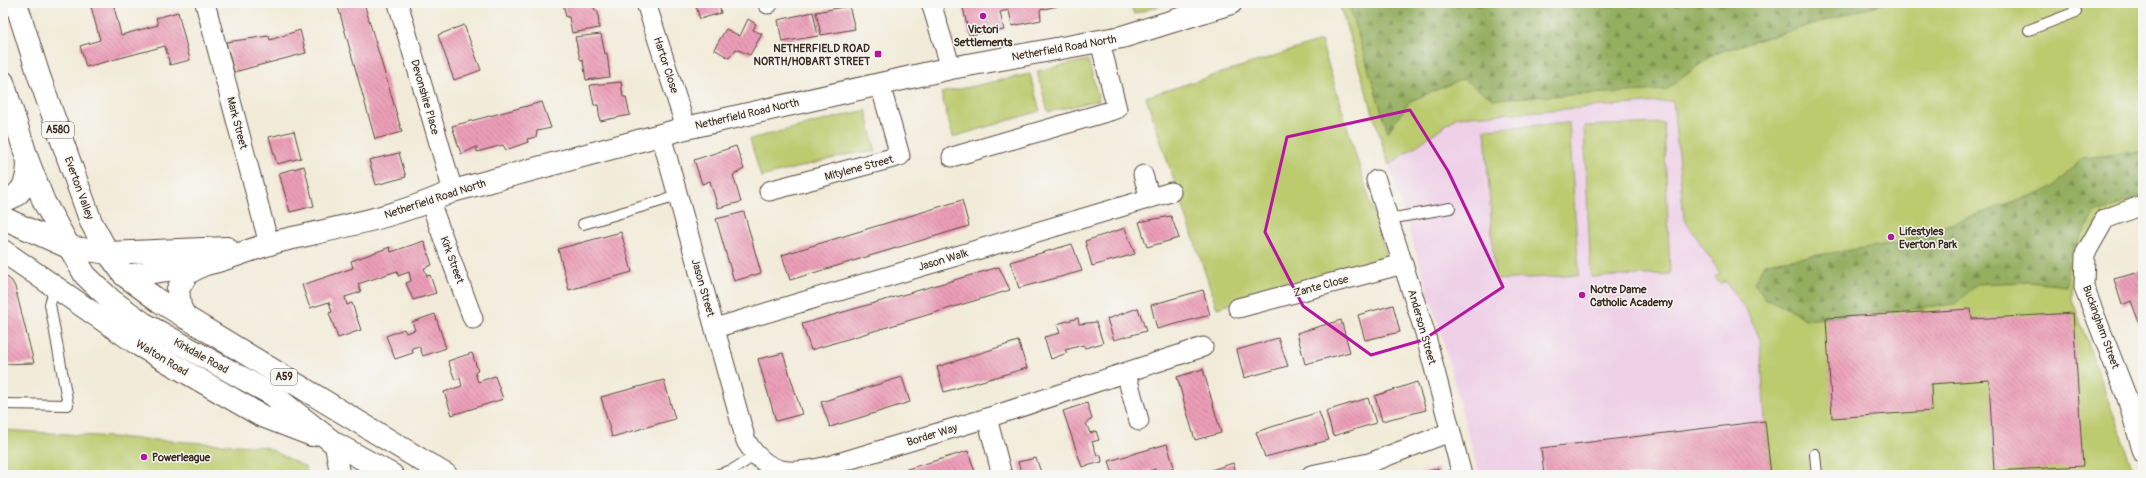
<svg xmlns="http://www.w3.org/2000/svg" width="2146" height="478" viewBox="0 0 2146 478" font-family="Pangolin,sans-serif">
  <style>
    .built { fill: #eed0e7 }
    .grass { fill: #bbcb6e; stroke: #7b7a46 }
    .forest { fill: url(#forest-firs); stroke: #686c40 }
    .building { fill: url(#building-back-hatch) }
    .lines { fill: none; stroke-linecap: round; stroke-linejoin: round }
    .service-casing { stroke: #56473a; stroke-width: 12 }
    .minor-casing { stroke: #56473a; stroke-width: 21 }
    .tertiary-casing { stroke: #56473a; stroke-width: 24 }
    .trunk-casing { stroke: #56473a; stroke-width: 24 }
    .service { stroke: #fff; stroke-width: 10 }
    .minor { stroke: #fff; stroke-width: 19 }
    .tertiary { stroke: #fff; stroke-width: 22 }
    .trunk { stroke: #fff; stroke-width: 22 }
    .marked { fill: none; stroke: #b5179e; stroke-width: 3; stroke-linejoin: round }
    .poi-dot { fill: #b5179e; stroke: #f6f6f2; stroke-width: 1.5 }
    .labels { text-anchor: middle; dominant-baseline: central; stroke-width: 3; stroke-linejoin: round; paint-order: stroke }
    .shield { fill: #f6f6f2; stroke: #73675e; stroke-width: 1 }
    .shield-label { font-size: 10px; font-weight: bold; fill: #3b2a1e }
    .poi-label { font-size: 11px; font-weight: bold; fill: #3b2a1e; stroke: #f6f6f2; text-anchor: start }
    .street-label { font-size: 11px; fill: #3b2a1e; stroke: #f6f6f2 }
  </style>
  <defs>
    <pattern id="forest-firs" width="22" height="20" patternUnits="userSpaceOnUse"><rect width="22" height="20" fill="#94af61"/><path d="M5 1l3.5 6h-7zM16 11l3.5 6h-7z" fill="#7a8f4f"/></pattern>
    <pattern id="building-back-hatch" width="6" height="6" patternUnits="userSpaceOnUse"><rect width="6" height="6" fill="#ec9eb8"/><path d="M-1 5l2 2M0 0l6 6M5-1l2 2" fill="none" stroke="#c08195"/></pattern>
  </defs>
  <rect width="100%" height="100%" fill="#f6f6f2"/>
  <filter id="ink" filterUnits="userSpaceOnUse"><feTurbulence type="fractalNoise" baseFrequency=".025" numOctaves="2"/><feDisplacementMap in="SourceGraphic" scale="8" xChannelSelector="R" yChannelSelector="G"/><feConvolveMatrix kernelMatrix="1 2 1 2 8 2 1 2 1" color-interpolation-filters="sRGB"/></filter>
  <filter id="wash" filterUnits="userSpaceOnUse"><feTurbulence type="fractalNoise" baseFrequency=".012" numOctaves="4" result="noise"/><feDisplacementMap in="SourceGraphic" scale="16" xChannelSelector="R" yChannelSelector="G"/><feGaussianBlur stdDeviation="0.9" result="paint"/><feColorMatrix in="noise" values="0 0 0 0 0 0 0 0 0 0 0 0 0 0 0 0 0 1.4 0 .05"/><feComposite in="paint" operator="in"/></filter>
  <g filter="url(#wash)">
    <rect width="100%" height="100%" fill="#f2ebd9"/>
    <!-- built -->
    <polygon class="built" points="1673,101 1684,218 1720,274 1715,277 1725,281 1746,310 1760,339 1765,421 1771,475 1479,475 1440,330 1389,165 1457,117"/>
    <!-- grass -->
    <g class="grass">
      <polygon points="1130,3 1168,3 1134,14"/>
      <polygon points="1339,3 2143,3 2143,202 2100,218 2073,257 2072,299 2135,475 1771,475 1765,421 1760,339 1746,310 1725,281 1720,284 1715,277 1720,273 1684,218 1673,101 1457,117 1389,165"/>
      <polygon points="1321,41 1387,257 1217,308 1146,97"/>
      <polygon points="1088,60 1099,100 1048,112 1037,71"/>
      <polygon points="1030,74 1040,111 953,137 941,93"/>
      <polygon points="866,110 876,152 850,154 761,177 750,139"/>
      <polygon points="1569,123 1579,275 1495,280 1485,129"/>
      <polygon points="1664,123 1670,274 1591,277 1584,126"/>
      <polygon points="3,430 266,447 305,467 307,475 3,475"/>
    </g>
    <!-- forest -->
    <g class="forest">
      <polygon points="1348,3 1884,3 1715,53 1666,90 1493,99 1463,79 1410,101 1388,132"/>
      <polygon points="2143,151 2143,196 2096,213 2068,258 2067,286 2028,282 1977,284 1955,304 1806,320 1793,311 1765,298 1754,282 1765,263 1897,243 2052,188 2083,158"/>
    </g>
    <g id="blocks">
      <!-- building -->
      <g class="building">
        <polygon points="90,3 113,3 121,35 158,25 156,18 178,12 190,60 170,65 165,46 86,67 80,46 100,40"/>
        <polygon points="337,3 364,3 402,132 375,139"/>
        <polygon points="563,3 593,3 595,11 598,11 599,28 572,33 569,17 566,17"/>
        <polygon points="695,3 719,3 721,13 700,19"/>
        <polygon points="962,3 1057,3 1057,6 1040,10 1041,20 1012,26 1009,10 1000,12 1004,30 969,35"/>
        <polygon points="849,6 855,29 821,35 816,12"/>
        <polygon points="813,12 818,36 782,42 778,20"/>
        <polygon points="748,19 756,24 753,30 762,34 750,55 736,49 729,58 714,49 726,29 740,36"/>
        <polygon points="464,25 481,70 454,80 438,35"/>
        <polygon points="300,30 306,53 234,72 226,42 269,36 270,40"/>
        <polygon points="601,34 605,54 607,53 610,77 586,80 583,61 580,59 575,37"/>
        <polygon points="621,82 623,97 626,97 630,115 600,121 598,105 594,105 590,85"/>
        <polygon points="542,102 551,128 537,131 536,137 527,139 528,142 506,150 503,145 477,152 477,147 461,154 452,126"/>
        <polygon points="294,131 301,158 277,164 269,137"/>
        <polygon points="736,146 744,169 733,175 741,202 718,208 710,181 702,184 694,160"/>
        <polygon points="399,153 406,177 376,185 369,160"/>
        <polygon points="304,166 314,206 290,212 279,173"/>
        <polygon points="962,200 969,226 790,280 782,255"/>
        <polygon points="744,212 761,273 734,281 716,219"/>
        <polygon points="1171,216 1179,238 1147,247 1139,222"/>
        <polygon points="1125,228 1135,254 1092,266 1085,241"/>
        <polygon points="621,232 632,272 569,290 558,249"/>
        <polygon points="424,241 432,265 424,268 427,276 430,275 436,293 413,300 406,283 411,281 409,272 398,276 397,271 358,284 361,292 345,297 347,305 352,303 361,330 338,338 329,313 332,312 329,302 310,308 302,285 353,268 351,261 390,247 391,252"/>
        <polygon points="1072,244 1082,271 1019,288 1010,262"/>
        <polygon points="999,267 1010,290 811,350 802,324"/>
        <polygon points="2143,271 2143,333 2131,301 2122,305 2114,279"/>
        <polygon points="3,274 12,281 15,287 34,363 3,364"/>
        <polygon points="1203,290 1210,315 1157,329 1151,305"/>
        <polygon points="1393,305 1400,332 1365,340 1358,315"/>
        <polygon points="1138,308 1146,331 1114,340 1107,319"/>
        <polygon points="1971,309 1972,319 2073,313 2083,466 1994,471 1989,380 1931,384 1932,411 1832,418 1826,318"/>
        <polygon points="435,314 446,348 423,356 419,346 412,348 413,353 395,359 386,336 404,329 406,333 415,330 412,322"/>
        <polygon points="1078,318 1079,324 1096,322 1103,343 1085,348 1083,345 1065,350 1067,353 1051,359 1044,337 1060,333 1057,324"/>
        <polygon points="1341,320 1350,352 1305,364 1297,333"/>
        <polygon points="1278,338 1288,366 1244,378 1237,350"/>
        <polygon points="1018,341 1027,368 944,392 937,367"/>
        <polygon points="472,353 478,371 475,372 478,382 495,376 503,399 452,415 444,392 462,386 460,378 455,380 448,361"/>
        <polygon points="783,353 802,414 776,421 758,359"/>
        <polygon points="1203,369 1221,433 1195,440 1177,377"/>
        <polygon points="902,377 910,402 830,427 821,402"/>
        <polygon points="664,380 675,419 612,437 601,397"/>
        <polygon points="1417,382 1426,410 1382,421 1375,396"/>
        <polygon points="1368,398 1376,423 1333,436 1326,411"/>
        <polygon points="1087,403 1092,419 1086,423 1090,433 1096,431 1099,440 1092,442 1097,455 1101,455 1102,462 1082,467 1063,411"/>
        <polygon points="1319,412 1329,440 1265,457 1256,432"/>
        <polygon points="1765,421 1771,475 1544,475 1541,448"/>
        <polygon points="1167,444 1174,467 1157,474 1155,469 1134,475 1113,475 1109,461"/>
        <polygon points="968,451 976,475 908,475 907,469"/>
        <polygon points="1036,458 1042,475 1022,475 1018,462"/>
        <polygon points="1233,463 1237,475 1196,475"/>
        <polygon points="1438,468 1440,475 1417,475"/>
        <polygon points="899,470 900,475 884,475"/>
      </g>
    </g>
  </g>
  <g filter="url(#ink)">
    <use href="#blocks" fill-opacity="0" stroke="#56473a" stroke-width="1"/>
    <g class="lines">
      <!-- service casing -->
      <g class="service-casing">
        <g id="service">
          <polyline points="2029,30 2076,12 2073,3"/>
          <polyline points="1389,219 1450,208"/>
          <polyline points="583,224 678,196"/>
          <polyline points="3,404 68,405 50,304 55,287"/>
          <polyline points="2131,410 2143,408"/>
          <polyline points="1815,454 1817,475"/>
          <polyline points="716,475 732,470 756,455"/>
        </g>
      </g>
      <!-- minor casing -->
      <g class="minor-casing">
        <g id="minor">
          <polyline points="205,3 269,244"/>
          <polyline points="398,3 453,191"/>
          <polyline points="646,3 686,128"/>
          <polyline points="931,3 951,68"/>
          <polyline points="768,4 768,3"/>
          <path d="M661,135L746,441C767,476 792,475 828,466L987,418L1203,347"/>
          <polyline points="952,157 1117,109 1100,42"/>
          <polyline points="1143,175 1150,198"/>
          <polyline points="1376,180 1425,333 1462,475"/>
          <polyline points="769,191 900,156 880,84"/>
          <polyline points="430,202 473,319"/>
          <polyline points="2143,205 2105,219 2085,254 2084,287 2126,395 2143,453"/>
          <polyline points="1238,308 1403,264"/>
          <polyline points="715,328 1171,192"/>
          <polyline points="1126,373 1139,421"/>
          <polyline points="987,418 1002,475"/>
          <polyline points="334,443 340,475"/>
          <polyline points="1311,475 1369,463 1450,432"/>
        </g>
      </g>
      <!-- tertiary casing -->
      <g class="tertiary-casing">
        <g id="tertiary">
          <polyline points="108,253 227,248"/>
          <path d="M125,276C152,272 179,269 206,264C233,258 258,246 284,240C341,227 400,216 453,191L686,128L951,68L1122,37L1231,3"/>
          <polyline points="186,318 180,307 178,289 188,273 205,264"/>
        </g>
      </g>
      <!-- trunk casing -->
      <g class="trunk-casing">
        <g id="trunk">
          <polyline points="16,3 39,76 91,222 108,253 125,276 159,301 446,475"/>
          <polyline points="3,82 28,161 44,202 85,275 111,300 143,323 273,395 334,443 392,475"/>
          <path d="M3,200C24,197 28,179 28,161"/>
          <polyline points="3,218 68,247 108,253"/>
          <polyline points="3,251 139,345 260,415 312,435"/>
        </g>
      </g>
      <!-- service -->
      <use href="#service" class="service"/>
      <!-- minor -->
      <use href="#minor" class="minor"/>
      <!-- tertiary -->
      <use href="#tertiary" class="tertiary"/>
      <!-- trunk -->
      <use href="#trunk" class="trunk"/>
    </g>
  </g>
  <!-- marked area -->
  <path class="marked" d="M1410,110L1448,171L1503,287L1423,340L1371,355L1303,306L1265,232L1287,137Z"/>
  <!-- markers -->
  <g class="poi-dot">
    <circle cx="983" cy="16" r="4"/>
    <rect x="874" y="50" width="8" height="8" rx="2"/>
    <circle cx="1891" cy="237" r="4"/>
    <circle cx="1582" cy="295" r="4"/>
    <circle cx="144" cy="457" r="4"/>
  </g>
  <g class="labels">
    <!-- shield labels -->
    <g class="shield">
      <rect x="42" y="122" width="32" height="16" rx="3"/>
      <rect x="271" y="369" width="26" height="16" rx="3"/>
    </g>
    <g class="shield-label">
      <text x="58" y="130">A580</text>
      <text x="284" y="377">A59</text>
    </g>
    <!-- poi labels -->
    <g class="poi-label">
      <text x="983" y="29" text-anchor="middle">Victori<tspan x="983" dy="13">Settlements</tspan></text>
      <text x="870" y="48" text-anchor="end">NETHERFIELD ROAD<tspan x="870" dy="13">NORTH/HOBART STREET</tspan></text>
      <text x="1899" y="231">Lifestyles<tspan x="1899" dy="13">Everton Park</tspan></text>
      <text x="1590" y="289">Notre Dame<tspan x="1590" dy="13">Catholic Academy</tspan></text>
      <text x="152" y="457">Powerleague</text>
    </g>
    <!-- street labels -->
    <g class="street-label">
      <text transform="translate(1064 48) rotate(-10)">Netherfield Road North</text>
      <text transform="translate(666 65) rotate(72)">Hartor Close</text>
      <text transform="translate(425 97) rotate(74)">Devonshire Place</text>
      <text transform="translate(747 114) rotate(-13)">Netherfield Road North</text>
      <text transform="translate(237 123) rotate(75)">Mark Street</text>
      <text transform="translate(859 168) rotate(-15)">Mitylene Street</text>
      <text transform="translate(79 188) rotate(70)">Everton Valley</text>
      <text transform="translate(435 199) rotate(-18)">Netherfield Road North</text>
      <text transform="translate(452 260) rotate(70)">Kirk Street</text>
      <text transform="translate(943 260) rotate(-17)">Jason Walk</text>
      <text transform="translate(1321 286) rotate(-15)">Zante Close</text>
      <text transform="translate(703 288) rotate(74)">Jason Street</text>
      <text transform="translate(1422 327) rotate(74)">Anderson Street</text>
      <text transform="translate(2101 327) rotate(70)">Buckingham Street</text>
      <text transform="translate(201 356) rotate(29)">Kirkdale Road</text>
      <text transform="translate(162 358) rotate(31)">Walton Road</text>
      <text transform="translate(932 435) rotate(-17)">Border Way</text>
    </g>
  </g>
  <!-- margin -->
  <rect width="2146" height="478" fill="none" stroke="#f6f6f2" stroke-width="16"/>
</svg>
